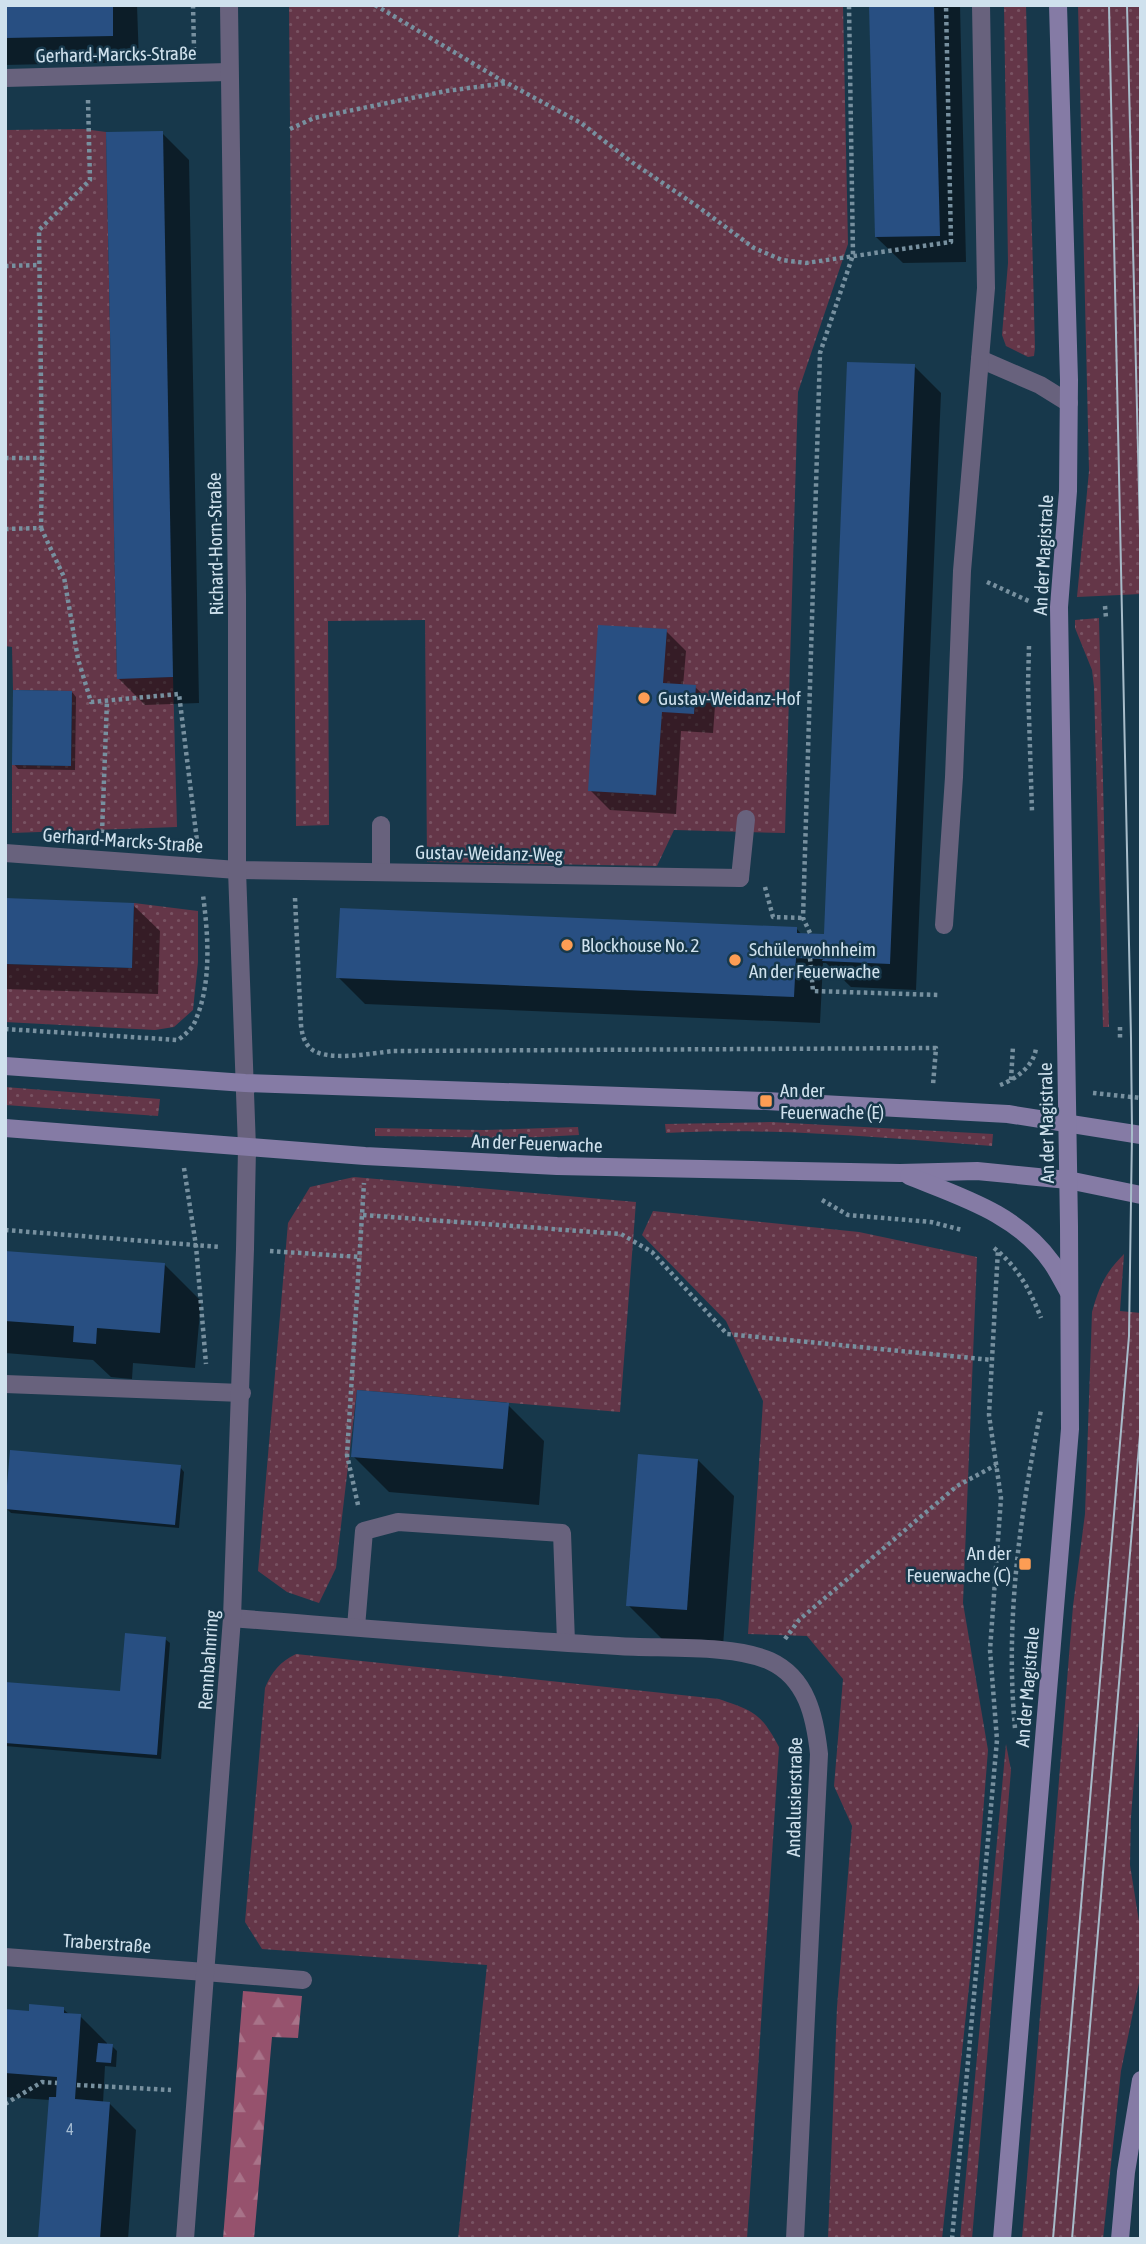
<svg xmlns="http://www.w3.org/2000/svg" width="1146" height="2244" viewBox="0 0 1146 2244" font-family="'Asap Condensed',sans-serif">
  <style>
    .green { fill: url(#green-dots) }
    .forest { fill: url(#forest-firs) }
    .shadow { fill: #0007 }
    .building { fill: #284f82 }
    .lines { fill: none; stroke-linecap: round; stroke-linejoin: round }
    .path { stroke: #77909f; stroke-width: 4.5; stroke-dasharray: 3.5 3.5; stroke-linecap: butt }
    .lane { stroke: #68627d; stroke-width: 18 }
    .street { stroke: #68627d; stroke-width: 18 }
    .secondary { stroke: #857ba5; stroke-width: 18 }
    .tram { stroke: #a7bcca; stroke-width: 2 }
    .poi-dot { fill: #fd9d54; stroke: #17384b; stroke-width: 2.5 }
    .labels { text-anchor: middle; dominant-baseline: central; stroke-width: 5; stroke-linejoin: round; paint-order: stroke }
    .number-label { font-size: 16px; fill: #a5bcd2 }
    .street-label { font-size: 19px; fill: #cfe1ed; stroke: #17384b }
    .poi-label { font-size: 19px; fill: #cfe1ed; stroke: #17384b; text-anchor: start }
  </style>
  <defs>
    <pattern id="green-dots" width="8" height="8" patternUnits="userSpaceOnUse" patternTransform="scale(1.75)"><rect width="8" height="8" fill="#643648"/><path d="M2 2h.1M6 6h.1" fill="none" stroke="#795363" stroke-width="1.8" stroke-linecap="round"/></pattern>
    <pattern id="forest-firs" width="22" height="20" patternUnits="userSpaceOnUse" patternTransform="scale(1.75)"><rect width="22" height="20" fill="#96526d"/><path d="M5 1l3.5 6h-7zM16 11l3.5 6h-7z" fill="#a87389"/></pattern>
  </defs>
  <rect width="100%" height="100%" fill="#17384b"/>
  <!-- green -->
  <g class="green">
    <polygon points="289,5 843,5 848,244 798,392 785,833 674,830 657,866 427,862 425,620 328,621 329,825 296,826"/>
    <polygon points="1004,5 1026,5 1035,348 1034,356 1028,357 1006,346 1002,335 1008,263"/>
    <polygon points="1078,5 1141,5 1141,594 1077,597 1089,471"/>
    <polygon points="84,129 106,132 117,678 173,677 177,827 12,833 12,765 71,766 72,691 13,690 12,647 5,646 5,130"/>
    <polygon points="1099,618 1109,1027 1103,1027 1094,687 1092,670 1075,628 1075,620"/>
    <polygon points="134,903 198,911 198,962 193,1010 174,1027 155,1030 5,1022 5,964 132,968"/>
    <polygon points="5,1087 160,1099 158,1116 5,1105"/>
    <path d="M771,1122L993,1134L992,1146C883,1138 774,1127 666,1133L665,1124Z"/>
    <polygon points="578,1127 579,1135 520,1138 375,1136 375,1128 483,1130"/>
    <polygon points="354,1177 636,1202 620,1412 357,1390 336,1568 319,1603 287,1592 258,1571 288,1223 310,1187"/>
    <polygon points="653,1211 859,1232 977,1257 963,1603 988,1750 971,1968 942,2239 828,2239 837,2007 852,1826 834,1786 843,1679 807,1636 748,1634 763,1401 726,1321 642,1235"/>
    <path d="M1124,1254L1120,1311L1141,1313V1695L1131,1817L1130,1865L1141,1934V1973L1121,2071L1103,2239H1022L1073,1606L1085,1514L1092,1312C1099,1287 1105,1273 1124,1254Z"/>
    <path d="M296,1654L719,1699C754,1711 761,1713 779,1747L747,2239H458L487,1965L262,1949L245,1922L265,1688C272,1671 280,1662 296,1654Z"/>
    <polygon points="1006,1744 1011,1770 972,2239 960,2239"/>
  </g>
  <!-- forest -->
  <polygon class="forest" points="243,1991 302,1996 298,2038 272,2037 254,2239 223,2239"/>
  <!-- shadow -->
  <g class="shadow">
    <polygon points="5,5 137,5 139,62 5,65"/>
    <polygon points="870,5 960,5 966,262 903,263 876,237"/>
    <polygon points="162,133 189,160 199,703 145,705 118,678"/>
    <polygon points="914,366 941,393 916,990 851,987 826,963 823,963 820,1023 365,1004 338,977 797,929 802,935 825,938"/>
    <polygon points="666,631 686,651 683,686 695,687 715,706 713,733 681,731 676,814 610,810 590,790"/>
    <polygon points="72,692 76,697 75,770 18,769 14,764"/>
    <polygon points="5,900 133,905 160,931 158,994 5,989"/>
    <polygon points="5,1252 165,1265 201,1301 195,1368 133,1363 132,1379 121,1378 111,1377 93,1360 5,1353"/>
    <polygon points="508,1405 544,1441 539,1505 389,1492 353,1456"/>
    <polygon points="698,1460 734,1496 723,1646 664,1641 628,1605"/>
    <polygon points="180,1467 184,1472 179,1528 11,1513 6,1508"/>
    <polygon points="165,1639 170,1643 161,1759 5,1746 5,1684 122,1693"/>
    <polygon points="63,2009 70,2015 80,2016 107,2043 107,2046 112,2046 117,2051 116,2067 105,2066 103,2103 109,2103 136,2130 128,2239 40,2239 50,2100 5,2097 5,2010 31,2013"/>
  </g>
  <!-- building -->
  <g class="building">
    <polygon points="5,5 113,5 113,36 5,38"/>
    <polygon points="869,5 934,5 940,236 875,237"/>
    <polygon points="163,131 173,677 117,679 106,132"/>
    <polygon points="847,362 915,364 890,964 822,961 823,959 796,958 794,997 336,978 340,908 797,927 797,933 824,934"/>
    <polygon points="598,625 667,629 663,683 696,685 694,714 662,712 656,795 588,791"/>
    <polygon points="13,690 72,691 71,766 12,765"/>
    <polygon points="5,898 134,903 132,968 5,964"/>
    <polygon points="5,1251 165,1263 160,1333 97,1328 96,1344 84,1343 73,1342 74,1326 5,1321"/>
    <polygon points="357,1390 509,1403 503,1469 351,1457"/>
    <polygon points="10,1450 181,1465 175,1525 5,1509"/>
    <polygon points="638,1454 698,1459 687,1610 626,1606"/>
    <polygon points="125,1633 166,1637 157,1755 5,1743 5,1682 120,1691"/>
    <polygon points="29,2004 64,2007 64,2013 81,2014 75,2099 110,2102 100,2239 38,2239 49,2097 56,2097 57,2077 5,2073 5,2009 29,2011"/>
    <polygon points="98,2043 113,2044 111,2063 96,2062"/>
  </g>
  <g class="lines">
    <!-- path -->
    <g class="path">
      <polyline points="193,5 194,48"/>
      <polyline points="375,5 506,83"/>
      <polyline points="290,129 314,118 446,91 507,83 581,123 633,163 697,206 754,248 782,260 806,263 951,242 946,5"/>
      <polyline points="5,266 40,265"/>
      <polyline points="5,458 42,458 39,230 90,180 88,100"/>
      <polyline points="41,528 64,577 78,659 91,702 179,694 197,841"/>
      <polyline points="5,529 41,528 42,458"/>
      <polyline points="987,582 1031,602"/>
      <polyline points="1105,606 1106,618"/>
      <polyline points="1029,646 1028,685 1032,812"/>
      <polyline points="102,833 107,701"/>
      <polyline points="765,887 773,917 803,918"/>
      <path d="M295,898L301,1025C302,1033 303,1040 309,1047C323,1063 373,1053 393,1051L936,1048L933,1085"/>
      <polyline points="810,933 803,918 820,353 853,255 849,5"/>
      <polyline points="810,958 813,991 939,995"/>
      <polyline points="1120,1027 1120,1038"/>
      <path d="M5,1029L178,1040C186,1034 193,1028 196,1019C212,981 208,934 203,895"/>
      <polyline points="1011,1080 1013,1046"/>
      <path d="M1000,1085C1016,1079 1034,1066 1036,1048"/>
      <polyline points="1093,1093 1141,1098"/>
      <polyline points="184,1168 196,1246 206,1364"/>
      <polyline points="822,1200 848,1215 931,1222 962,1230"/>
      <polyline points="363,1215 621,1234 652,1252 727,1334 992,1360"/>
      <polyline points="5,1230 220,1247"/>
      <path d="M994,1248C1018,1267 1030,1290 1041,1318"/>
      <polyline points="270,1251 360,1257"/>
      <polyline points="358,1505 347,1455 364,1183"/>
      <polyline points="785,1639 799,1620 957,1486 996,1465"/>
      <path d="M1015,1728C1005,1621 1020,1514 1041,1410"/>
      <polyline points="77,2085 171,2090"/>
      <polyline points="5,2104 42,2082 57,2083"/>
      <polyline points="952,2239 997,1740 990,1650 1001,1498 989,1415 998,1249"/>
    </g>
    <!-- lane -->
    <g class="lane">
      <polyline points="980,359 1040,385 1069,403"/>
      <polyline points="381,825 381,872"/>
      <polyline points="740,878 746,819"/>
      <polyline points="944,925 954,777 962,571 986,288 981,5"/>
      <polyline points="356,1627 364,1531 398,1522 562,1533 566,1642"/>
      <polyline points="205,1972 303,1980"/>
    </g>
    <!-- street -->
    <g class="street">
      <polyline points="5,78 228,72"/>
      <polyline points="5,853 237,870 740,878"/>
      <polyline points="5,1384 242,1393"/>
      <path d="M232,1618C361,1628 489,1639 618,1646C660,1649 733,1644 770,1661C807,1678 815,1717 819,1754L795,2239"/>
      <polyline points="5,1957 205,1972"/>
      <polyline points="185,2239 232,1618 245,1249 247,1148 237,870 237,594 229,5"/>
    </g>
    <!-- secondary -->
    <g class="secondary">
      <polyline points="5,1066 245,1083 766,1101 1008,1114 1141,1135"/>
      <polyline points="5,1128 365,1156 557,1166 900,1173 977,1171 1068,1180 1141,1195"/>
      <path d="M909,1176C961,1197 1018,1214 1052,1263C1058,1272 1063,1282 1068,1291"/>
      <polyline points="1002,2239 1070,1429 1069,1226 1059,607 1068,491 1069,380 1058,5"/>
      <polyline points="1120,2239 1126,2172 1141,2080"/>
    </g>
    <!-- tram -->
    <g class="tram">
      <polyline points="1127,5 1141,571"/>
      <polyline points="1053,2239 1129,1336 1132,1133 1131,1038 1109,5"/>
      <polyline points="1072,2239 1141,1423"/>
    </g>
  </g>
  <!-- markers -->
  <g class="poi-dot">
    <circle cx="644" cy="698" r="7"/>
    <circle cx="567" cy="945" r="7"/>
    <circle cx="735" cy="960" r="7"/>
    <rect x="759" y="1094" width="14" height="14" rx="3.5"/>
    <rect x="1018" y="1557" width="14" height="14" rx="3.5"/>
  </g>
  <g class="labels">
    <!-- number labels -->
    <g class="number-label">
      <text x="70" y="2129">4</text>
    </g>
    <!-- street labels -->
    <g class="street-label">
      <text transform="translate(116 54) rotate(-1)">Gerhard-Marcks-Straße</text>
      <text transform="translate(215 544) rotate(-91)">Richard-Horn-Straße</text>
      <text transform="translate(1043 555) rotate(-87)">An der Magistrale</text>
      <text transform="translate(123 840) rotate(4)">Gerhard-Marcks-Straße</text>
      <text transform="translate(489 853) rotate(1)">Gustav-Weidanz-Weg</text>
      <text transform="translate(1046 1123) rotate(-91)">An der Magistrale</text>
      <text transform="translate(537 1143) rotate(2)">An der Feuerwache</text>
      <text transform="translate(208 1660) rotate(-86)">Rennbahnring</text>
      <text transform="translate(1027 1687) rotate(-85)">An der Magistrale</text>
      <text transform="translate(794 1797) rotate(-89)">Andalusierstraße</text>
      <text transform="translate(107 1943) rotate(4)">Traberstraße</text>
    </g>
    <!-- poi labels -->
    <g class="poi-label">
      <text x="658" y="698">Gustav-Weidanz-Hof</text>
      <text x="581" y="945">Blockhouse No. 2</text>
      <text x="749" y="949">Schülerwohnheim<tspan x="749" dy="22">An der Feuerwache</tspan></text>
      <text x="780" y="1090">An der<tspan x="780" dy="22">Feuerwache (E)</tspan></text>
      <text x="1011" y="1553" text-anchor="end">An der<tspan x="1011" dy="22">Feuerwache (C)</tspan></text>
    </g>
  </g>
  <!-- border -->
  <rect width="1146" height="2244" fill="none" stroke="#cfe1ed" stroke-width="14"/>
</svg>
